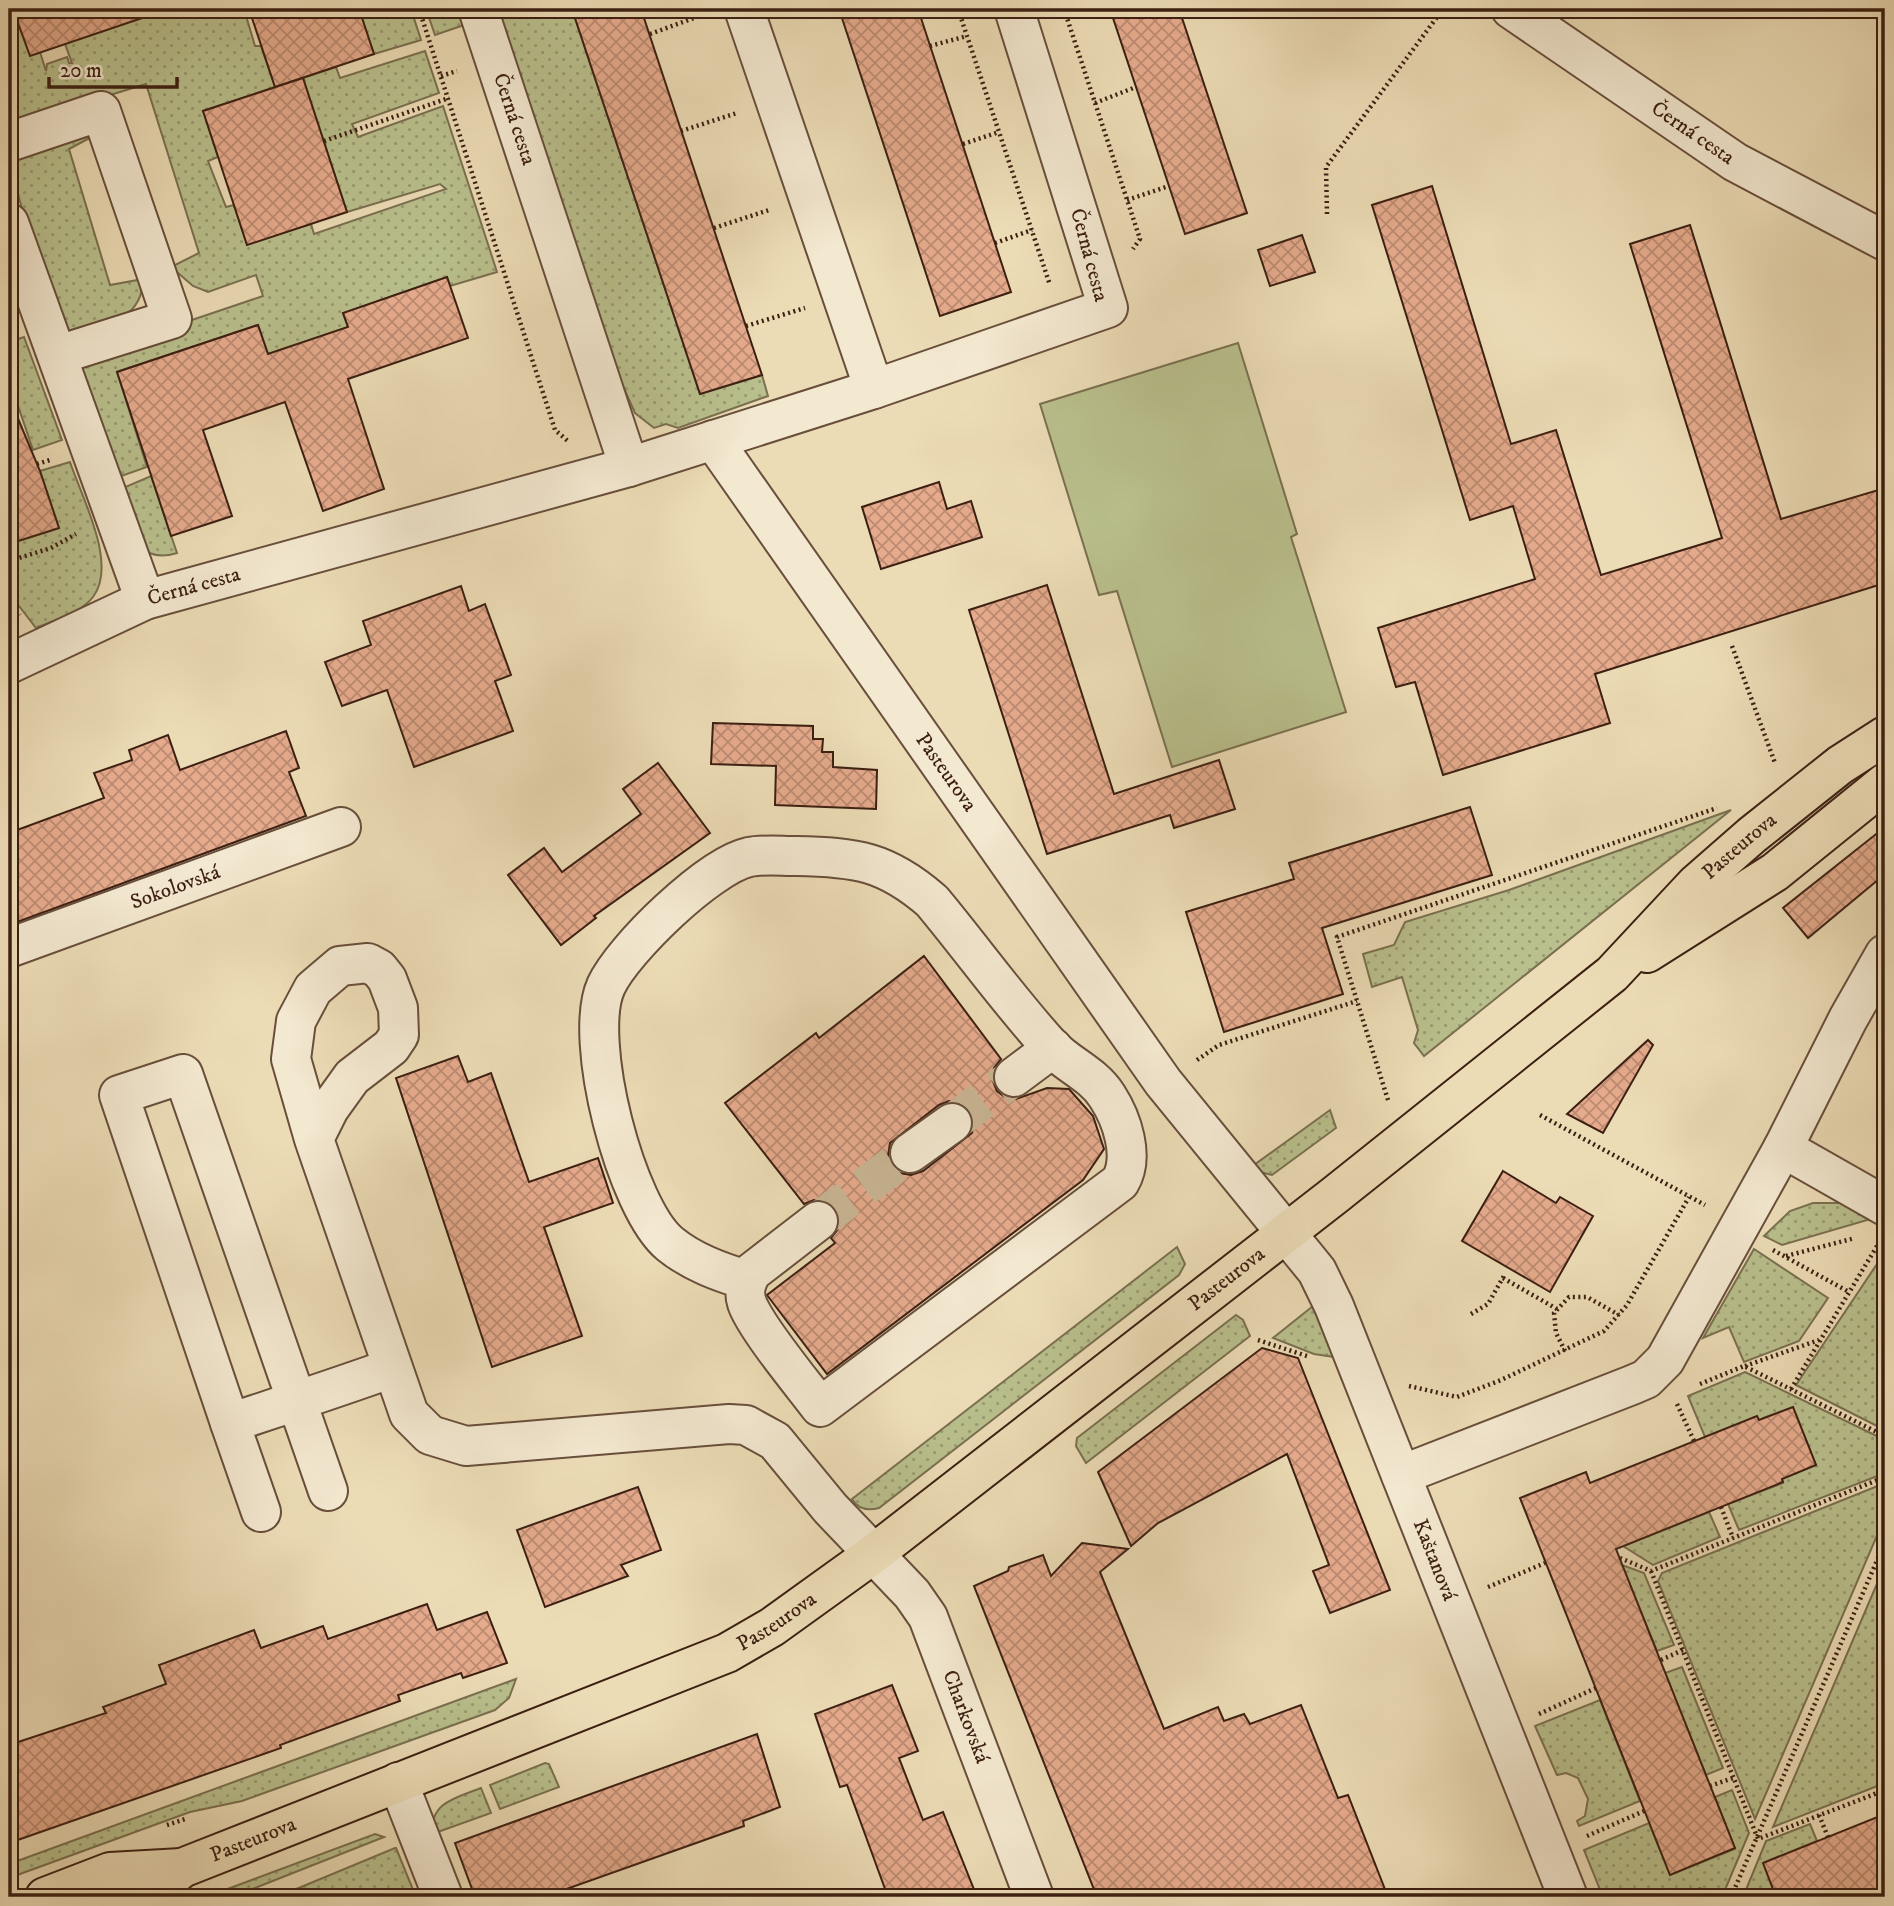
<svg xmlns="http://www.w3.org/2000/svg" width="1894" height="1906" viewBox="0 0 1894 1906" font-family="'IM FELL DW Pica',serif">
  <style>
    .grass { fill: url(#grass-dots); stroke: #7a7050; stroke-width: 2 }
    .park { fill: #b9c08d; stroke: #7a7050; stroke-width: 2 }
    .building { fill: url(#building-cross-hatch); stroke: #3c1f12; stroke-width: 2; fill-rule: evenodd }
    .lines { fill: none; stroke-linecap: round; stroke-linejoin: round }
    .minor-tunnel { stroke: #c9b695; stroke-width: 38; stroke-dasharray: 38 19; stroke-linecap: butt }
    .minor-casing { stroke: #684e3b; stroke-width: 42 }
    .major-casing { stroke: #3c1f12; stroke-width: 42 }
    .path { stroke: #3c1f12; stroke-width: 4.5; stroke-dasharray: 2 3.5; stroke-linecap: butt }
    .minor { stroke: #f3e8d0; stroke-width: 38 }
    .major { stroke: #ecdcb6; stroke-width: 38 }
    .labels { text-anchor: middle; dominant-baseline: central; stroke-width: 5; stroke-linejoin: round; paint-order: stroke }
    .street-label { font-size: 21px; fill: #3c1f12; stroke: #f3e8d0 }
  </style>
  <defs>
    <pattern id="grass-dots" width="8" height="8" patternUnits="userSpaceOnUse" patternTransform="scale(1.75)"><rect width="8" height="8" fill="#b9c08d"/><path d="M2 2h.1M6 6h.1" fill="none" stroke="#989b72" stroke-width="1.8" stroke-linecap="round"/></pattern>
    <pattern id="building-cross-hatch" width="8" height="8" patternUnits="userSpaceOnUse" patternTransform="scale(1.75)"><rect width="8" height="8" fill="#e6ab8d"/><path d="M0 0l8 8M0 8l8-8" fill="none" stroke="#bc8b72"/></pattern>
  </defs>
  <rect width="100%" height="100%" fill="#ecdcb6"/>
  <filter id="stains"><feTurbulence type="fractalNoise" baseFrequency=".00286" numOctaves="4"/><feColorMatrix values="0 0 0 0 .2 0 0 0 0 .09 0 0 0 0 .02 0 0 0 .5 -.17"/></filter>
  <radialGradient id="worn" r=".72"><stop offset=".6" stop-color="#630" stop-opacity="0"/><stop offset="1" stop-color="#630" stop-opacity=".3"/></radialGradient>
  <!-- grass -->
  <g class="grass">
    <polygon points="9,9 13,9 30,55 40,52 46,71 47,64 67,57 69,63 72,63 65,44 131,9 244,9 255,46 261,46 275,87 203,111 218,157 208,161 226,207 234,205 247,244 311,224 314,234 446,189 440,184 347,212 303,78 336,67 340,78 425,51 439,93 352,124 358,137 443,106 497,272 450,286 447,277 343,313 348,327 268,354 258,325 117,372 147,467 113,479 76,374 82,357 263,296 256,275 208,292 193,286 171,267 199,253 146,84 41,116 26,120 9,118"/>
    <polygon points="359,9 411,9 421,40 374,54"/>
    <polygon points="426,9 459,9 464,25 435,35"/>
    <polygon points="498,9 572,9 700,394 762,375 768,396 678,428 666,424 654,428 635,413 613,364"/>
    <path d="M97,134L69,149L110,285L143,279C143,321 101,327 70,337C58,307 0,176 18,154C37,138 73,138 97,134Z"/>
    <polygon points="24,337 62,440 33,450 9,379 9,342"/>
    <path d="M70,462C82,498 118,564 93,597C81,613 54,620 36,628L9,593V544L59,528L40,471Z"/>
    <path d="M151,476L177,553C133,567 128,522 116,491Z"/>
    <polygon points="1731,810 1424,1056 1414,1043 1418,1030 1402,977 1372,987 1363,954 1394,945 1405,922 1509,890"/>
    <polygon points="1330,1110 1336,1128 1272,1175 1260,1172 1254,1165"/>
    <polygon points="1813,1203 1841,1203 1881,1216 1782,1245 1764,1236 1790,1211"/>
    <path d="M1177,1247L1185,1264L1179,1275L879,1508C868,1511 858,1509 852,1499Z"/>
    <polygon points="1754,1249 1828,1298 1799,1341 1744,1362 1729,1327 1703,1338"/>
    <polygon points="1885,1252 1885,1430 1796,1385"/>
    <polygon points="1313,1306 1334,1357 1314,1354 1273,1338"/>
    <polygon points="1236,1315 1243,1320 1250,1336 1086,1463 1076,1446 1077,1438"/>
    <polygon points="1745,1372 1885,1440 1885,1473 1739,1530 1728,1504 1783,1483 1781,1476 1786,1477 1816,1465 1793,1407 1763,1418 1760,1423 1757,1417 1705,1437 1688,1396"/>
    <polygon points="1885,1483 1885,1517 1755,1819 1658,1581 1662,1573"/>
    <polygon points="1709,1512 1720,1537 1653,1565 1623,1546"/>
    <polygon points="1622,1565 1644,1573 1674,1645 1657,1651"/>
    <polygon points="1885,1565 1885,1783 1773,1827"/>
    <polygon points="1682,1667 1723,1768 1706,1775 1665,1673"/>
    <polygon points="516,1679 509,1698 495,1710 242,1801 190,1812 9,1878 9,1864"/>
    <polygon points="1600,1700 1640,1801 1579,1826 1577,1821 1585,1816 1588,1799 1578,1778 1566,1773 1557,1775 1535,1726"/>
    <polygon points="545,1763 549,1764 559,1787 500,1809 490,1785"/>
    <path d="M481,1788L491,1813L432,1834C430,1802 456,1798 481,1788Z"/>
    <polygon points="1732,1790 1749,1833 1722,1897 1700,1888 1677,1897 1603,1897 1584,1850 1649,1823 1670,1875 1735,1849 1715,1797"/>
    <polygon points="1810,1824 1817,1841 1765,1862 1777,1897 1743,1897 1766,1841"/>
    <polygon points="375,1834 384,1837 232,1897 206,1897"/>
    <polygon points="396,1848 416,1897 277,1897 395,1848"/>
  </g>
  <!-- park -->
  <polygon class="park" points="1238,343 1297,534 1291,537 1346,712 1172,767 1117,591 1099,595 1040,404"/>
  <!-- building -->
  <g class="building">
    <polygon points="13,9 150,9 151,15 30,56"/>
    <polygon points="249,9 359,9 374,54 275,87"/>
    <polygon points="572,9 641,9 762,375 700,394"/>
    <polygon points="839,9 918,9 1011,292 940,316"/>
    <polygon points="1110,9 1179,9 1247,213 1185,234"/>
    <polygon points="303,78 347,212 247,245 203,111"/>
    <polygon points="1432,186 1511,444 1556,430 1601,575 1722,538 1630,244 1690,225 1781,519 1885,488 1885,583 1595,674 1610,723 1443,775 1415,682 1396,687 1378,628 1535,579 1513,506 1470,520 1372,205"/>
    <polygon points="1302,235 1315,272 1270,286 1258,250"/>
    <polygon points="447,277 468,338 348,379 384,489 323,511 285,402 203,430 232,516 171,536 117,372 258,325 268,354 348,327 343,313"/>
    <polygon points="9,397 40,471 59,528 9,544"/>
    <polygon points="939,482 947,509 971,501 982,537 881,569 862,507"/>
    <polygon points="1047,585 1114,794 1219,760 1235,809 1174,828 1170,815 1047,854 969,610"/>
    <polygon points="461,586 469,611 485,604 511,675 495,681 513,731 414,767 387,690 342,706 325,662 371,645 363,621"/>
    <polygon points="713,723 813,726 813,739 823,739 822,752 833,752 833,767 877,770 876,809 775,805 776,766 711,764"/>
    <polygon points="286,731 299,768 289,772 306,816 9,925 9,833 104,798 94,773 132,760 129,750 168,735 180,770"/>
    <polygon points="658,763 710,833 594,916 596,918 561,945 508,875 544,848 562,872 641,814 623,789"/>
    <polygon points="1470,807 1492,875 1322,928 1343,994 1224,1032 1186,912 1294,879 1289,863"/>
    <polygon points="1885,827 1885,874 1808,938 1783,908"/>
    <path d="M924,956L1001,1059L994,1068L992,1079L997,1091L1005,1097L1016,1099L1047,1088L1069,1089L1093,1116L1104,1149L1083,1180L827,1374L767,1295L835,1243L831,1238L838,1229L839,1217L835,1207L826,1201L814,1200L804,1204L725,1103L816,1033L819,1038ZM949,1101L962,1103L970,1111L974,1122L972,1133L923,1171L911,1175L900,1173L892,1165L888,1156L890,1143L939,1105Z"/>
    <polygon points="1648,1040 1653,1045 1603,1133 1567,1114"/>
    <polygon points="458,1056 468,1082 491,1073 529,1182 598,1158 613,1203 544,1227 582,1336 492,1367 396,1078"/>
    <polygon points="1503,1171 1556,1203 1560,1197 1593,1216 1550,1292 1462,1241"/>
    <polygon points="1262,1348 1298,1358 1390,1590 1330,1613 1313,1571 1329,1565 1287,1454 1158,1523 1131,1546 1098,1472"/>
    <polygon points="1793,1407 1816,1465 1782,1479 1783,1482 1616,1549 1735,1848 1670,1875 1520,1498 1586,1472 1590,1483 1757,1416 1759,1420"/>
    <polygon points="638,1487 661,1550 621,1565 628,1576 545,1607 517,1530"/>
    <polygon points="1082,1543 1128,1549 1100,1572 1164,1729 1218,1707 1224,1721 1244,1714 1250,1724 1301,1705 1338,1798 1348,1795 1388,1897 1097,1897 974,1586 1008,1571 1009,1567 1043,1555 1051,1576"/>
    <polygon points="427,1604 437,1630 487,1612 507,1663 463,1678 461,1673 398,1695 400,1701 280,1745 281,1748 9,1843 9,1745 106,1713 103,1707 166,1684 159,1665 254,1630 261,1648 323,1626 328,1639"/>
    <polygon points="892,1685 918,1751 899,1758 923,1820 943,1812 977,1897 888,1897 847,1785 840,1787 815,1714"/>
    <polygon points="757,1734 780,1807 743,1821 744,1826 544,1897 475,1897 455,1843"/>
    <polygon points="1885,1814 1885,1890 1867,1897 1776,1897 1763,1863"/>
  </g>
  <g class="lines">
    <!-- minor-tunnel -->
    <g class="minor-tunnel">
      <polyline points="952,1123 1014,1077"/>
      <polyline points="818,1221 910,1153"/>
    </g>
    <!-- minor casing -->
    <g class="minor-casing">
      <g id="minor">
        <path id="s1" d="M478,9L629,467"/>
        <polyline points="744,9 874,389"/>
        <path id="s2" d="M1511,9L1735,162L1885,241"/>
        <polyline points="9,142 101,111 172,319 58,355"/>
        <polyline points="9,223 145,600"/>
        <path id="s3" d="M713,440L1163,1082L1317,1271L1334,1306L1568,1897"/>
        <path id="s4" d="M9,664L145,600L629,467L874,389L1108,308L1014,9"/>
        <path id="s5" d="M9,948L341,827"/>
        <polyline points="1014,1077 1053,1048"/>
        <path id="s6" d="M314,1139L329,1109L352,1077L391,1047L399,1035L398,1008L387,979L379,969L368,963L340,966L313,989L296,1021L291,1059L314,1139L409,1414L430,1435L466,1446L729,1424L746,1425L775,1441L830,1508L912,1594L928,1617L1034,1897"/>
        <polyline points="1783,1148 1885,1206"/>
        <polyline points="910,1153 952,1123"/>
        <path d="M746,1280C720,1272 692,1262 670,1244C626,1208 582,1039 606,986C623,949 709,866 749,857C764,854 781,856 796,856C856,857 886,861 932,901C972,949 1009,1001 1051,1047C1068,1065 1093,1074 1107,1096C1122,1119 1135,1157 1120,1182L820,1407C802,1383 756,1328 747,1303C743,1291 746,1282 752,1272L818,1221"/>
        <polyline points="230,1423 261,1512"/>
        <polyline points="1401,1475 1632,1385 1646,1379 1665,1360 1783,1148 1848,1019 1885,954"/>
        <path d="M328,1491L183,1074L119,1095L230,1423C284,1405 339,1387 392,1368"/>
        <polyline points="398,1782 443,1897"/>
      </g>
    </g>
    <!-- major casing -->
    <g class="major-casing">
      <g id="major">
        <polyline points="1647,953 1775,872 1885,783"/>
        <polyline points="45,1897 110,1872 182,1868"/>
        <path id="s7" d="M147,1897L182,1868L727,1653L772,1627L872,1555L1335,1195L1612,974L1696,884L1752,835L1840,765L1885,736"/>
      </g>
    </g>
    <!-- path -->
    <g class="path">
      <polyline points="419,9 555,430 569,442"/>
      <polyline points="958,9 1050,285"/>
      <polyline points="1064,9 1140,239 1133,249"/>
      <polyline points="650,34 705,14"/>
      <polyline points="930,46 967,36"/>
      <polyline points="441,76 457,71"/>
      <polyline points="1095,103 1136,87"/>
      <polyline points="681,131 737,113"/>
      <polyline points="324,141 449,98"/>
      <polyline points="963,144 999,132"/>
      <polyline points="1127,200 1169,186"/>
      <polyline points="1327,214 1326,167 1443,9"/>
      <polyline points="714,228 769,210"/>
      <polyline points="995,243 1032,230"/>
      <polyline points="746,326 805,308"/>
      <polyline points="37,464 50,460"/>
      <polyline points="9,561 51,548 76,534"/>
      <polyline points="9,602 20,615"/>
      <polyline points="1732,646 1775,763"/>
      <polyline points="1197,1060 1219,1045 1357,1001"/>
      <polyline points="1388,1100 1337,937 1717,808"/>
      <polyline points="1540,1115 1705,1205"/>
      <polyline points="1773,1250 1849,1292"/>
      <polyline points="1786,1256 1855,1238"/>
      <polyline points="1503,1278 1557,1309"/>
      <polyline points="1471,1314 1488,1304 1505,1274"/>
      <polyline points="1258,1340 1310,1357"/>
      <polyline points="1565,1351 1556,1333 1554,1313 1569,1297 1587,1297 1619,1315"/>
      <polyline points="1745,1366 1819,1340"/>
      <polyline points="1700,1384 1744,1366 1885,1436"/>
      <polyline points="1409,1386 1457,1397 1501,1380 1604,1331 1627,1305 1689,1197"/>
      <polyline points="1791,1389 1877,1246"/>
      <polyline points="1677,1404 1694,1441"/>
      <polyline points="1721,1507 1733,1538"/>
      <polyline points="1620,1558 1651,1571 1885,1477"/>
      <polyline points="1651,1571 1758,1839 1885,1790"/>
      <polyline points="1488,1587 1545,1563"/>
      <polyline points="1661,1660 1683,1650"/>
      <polyline points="1539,1714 1596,1688"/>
      <polyline points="1710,1786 1733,1778"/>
      <polyline points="1819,1815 1828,1837"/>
      <polyline points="167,1825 185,1819"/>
      <polyline points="1587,1836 1644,1811"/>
      <polyline points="1731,1897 1885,1542"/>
    </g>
    <!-- minor -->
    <use href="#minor" class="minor"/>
    <!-- major -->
    <use href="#major" class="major"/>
  </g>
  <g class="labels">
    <!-- street labels -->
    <g class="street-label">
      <text stroke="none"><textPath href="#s1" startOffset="116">Černá cesta</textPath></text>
      <text stroke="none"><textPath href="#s2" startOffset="220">Černá cesta</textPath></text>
      <text transform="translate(1089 255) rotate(75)">Černá cesta</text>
      <text stroke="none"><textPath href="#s4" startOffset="201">Černá cesta</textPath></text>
      <text stroke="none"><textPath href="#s3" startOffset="406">Pasteurova</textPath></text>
      <text stroke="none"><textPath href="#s7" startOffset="1928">Pasteurova</textPath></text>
      <text stroke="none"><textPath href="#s5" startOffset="177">Sokolovská</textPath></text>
      <text stroke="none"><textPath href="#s7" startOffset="1256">Pasteurova</textPath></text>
      <text stroke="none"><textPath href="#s3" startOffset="1340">Kaštanová</textPath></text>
      <text stroke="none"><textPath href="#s7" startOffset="690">Pasteurova</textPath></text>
      <text stroke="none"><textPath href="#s6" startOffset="1454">Charkovská</textPath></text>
      <text stroke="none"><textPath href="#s7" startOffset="122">Pasteurova</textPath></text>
    </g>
  </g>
  <!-- margin -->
  <rect width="1894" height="1906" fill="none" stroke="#ecdcb6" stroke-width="35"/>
  <rect x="10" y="10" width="1873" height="1885" fill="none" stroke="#3c1f12" stroke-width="3.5"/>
  <rect x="18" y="18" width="1859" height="1871" fill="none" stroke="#3c1f12" stroke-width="2"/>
  <!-- scale -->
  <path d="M49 77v10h128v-10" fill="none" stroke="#3c1f12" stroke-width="3.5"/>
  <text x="60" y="77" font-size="21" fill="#3c1f12" stroke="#f3e8d0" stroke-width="5" paint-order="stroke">20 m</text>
  <rect width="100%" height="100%" filter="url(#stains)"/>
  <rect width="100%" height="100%" fill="url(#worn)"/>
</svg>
